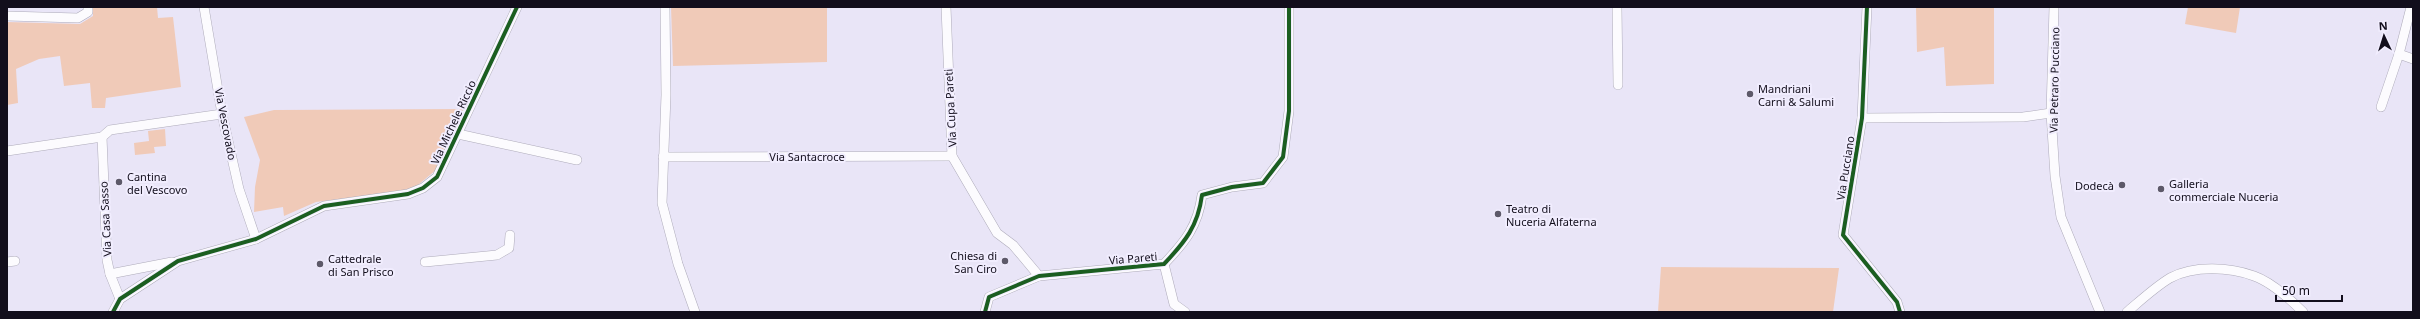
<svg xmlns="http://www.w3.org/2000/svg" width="2420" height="319" viewBox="0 0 2420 319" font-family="'Noto Sans',sans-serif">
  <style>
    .green { fill: #f0cab8 }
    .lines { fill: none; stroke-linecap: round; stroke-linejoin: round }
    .minor-casing { stroke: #aeabba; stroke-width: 10 }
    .minor { stroke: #fcfbfe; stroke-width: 9 }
    .cycleway-casing { stroke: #f1edfe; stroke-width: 6 }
    .cycleway { stroke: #1b5e20; stroke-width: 4 }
    .poi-dot { fill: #5d5969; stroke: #f1edfe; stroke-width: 1.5 }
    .labels { text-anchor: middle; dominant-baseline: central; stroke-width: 4; stroke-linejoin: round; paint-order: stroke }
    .street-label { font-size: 11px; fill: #120e1c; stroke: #f1edfe }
    .poi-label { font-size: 11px; fill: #120e1c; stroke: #f1edfe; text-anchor: start }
  </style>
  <rect width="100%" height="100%" fill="#e9e5f7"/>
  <!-- green -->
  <g class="green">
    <polygon points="93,7 157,7 158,18 173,17 181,87 106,98 105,108 92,108 90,83 64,86 60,56 39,59 16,69 18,103 7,105 7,22 80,24 93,16"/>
    <polygon points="671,7 827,7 827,62 673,66"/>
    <polygon points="1916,7 1994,7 1994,84 1946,86 1944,47 1917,52"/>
    <polygon points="2188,7 2240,7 2236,33 2185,24"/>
    <polygon points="464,109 436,170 418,185 404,191 316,202 284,216 283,207 254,212 255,187 260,160 244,117 274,110"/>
    <polygon points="165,129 166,146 154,147 155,153 135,155 134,143 149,141 148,131"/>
    <polygon points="1661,267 1839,268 1833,312 1658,312"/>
  </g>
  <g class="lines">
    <!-- minor casing -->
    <g class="minor-casing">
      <g id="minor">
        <polyline points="204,7 222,114 239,189 256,239"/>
        <polyline points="665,7 666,95 662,203 678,264 695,312"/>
        <polyline points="946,7 952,156 997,233 1013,245 1039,276"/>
        <polyline points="1617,7 1618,85"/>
        <polyline points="1867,7 1862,118 1843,235 1897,302 1900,312"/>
        <polyline points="2054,7 2051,113 2055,176 2061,217 2100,312"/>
        <polyline points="7,16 78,18 88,12 88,7"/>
        <polyline points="2399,54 2413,59"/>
        <polyline points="2381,107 2399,54 2411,7"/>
        <polyline points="1862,118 2023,117 2051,113"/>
        <polyline points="458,134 577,160"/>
        <polyline points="102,137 107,260 110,274 120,299"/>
        <polyline points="7,151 102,137 110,130 222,114"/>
        <polyline points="663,157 952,156"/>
        <polyline points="7,262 15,261"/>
        <polyline points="425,262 497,255 509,248 510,235"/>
        <polyline points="1164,264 1174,304 1185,312"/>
        <polyline points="110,274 172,262"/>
        <polyline points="113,312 120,299 178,261 256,239 324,206 408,194 423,188 437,177 517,7"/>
        <path d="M985,312L989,297L1039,276L1164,264C1185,242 1198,226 1202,195L1232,187L1263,183L1283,157L1289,111V7"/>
        <path d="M2127,312C2140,301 2155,287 2170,278C2194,265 2230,267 2254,276C2271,282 2290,299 2303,312"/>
      </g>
    </g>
    <!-- minor -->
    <use href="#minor" class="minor"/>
    <!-- cycleway casing -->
    <g class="cycleway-casing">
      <g id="cycleway">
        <polyline points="1867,7 1862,118 1843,235 1897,302 1900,312"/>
        <polyline points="113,312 120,299 178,261 256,239 324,206 408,194 423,188 437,177 517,7"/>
        <path d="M985,312L989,297L1039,276L1164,264C1185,242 1198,226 1202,195L1232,187L1263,183L1283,157L1289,111V7"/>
      </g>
    </g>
    <!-- cycleway -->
    <use href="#cycleway" class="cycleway"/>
  </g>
  <!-- markers -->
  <g class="poi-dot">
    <circle cx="1750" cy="94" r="4"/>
    <circle cx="119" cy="182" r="4"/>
    <circle cx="2122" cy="185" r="4"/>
    <circle cx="2161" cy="189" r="4"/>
    <circle cx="1498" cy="214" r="4"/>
    <circle cx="1005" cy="261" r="4"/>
    <circle cx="320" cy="264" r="4"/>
  </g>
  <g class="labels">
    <!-- street labels -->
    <g class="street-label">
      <text transform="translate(2054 80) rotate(-89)">Via Petraro Pucciano</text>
      <text transform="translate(950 108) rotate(-93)">Via Cupa Pareti</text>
      <text transform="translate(453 122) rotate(-65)">Via Michele Riccio</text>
      <text transform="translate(226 124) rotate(79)">Via Vescovado</text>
      <text x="807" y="156">Via Santacroce</text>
      <text transform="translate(1845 168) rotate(-81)">Via Pucciano</text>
      <text transform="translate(105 219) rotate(-93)">Via Casa Sasso</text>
      <text transform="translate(1133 258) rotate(-5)">Via Pareti</text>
    </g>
    <!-- poi labels -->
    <g class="poi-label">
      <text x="1758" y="88">Mandriani<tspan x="1758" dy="13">Carni &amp; Salumi</tspan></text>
      <text x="127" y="176">Cantina<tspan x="127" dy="13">del Vescovo</tspan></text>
      <text x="2169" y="183">Galleria<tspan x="2169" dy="13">commerciale Nuceria</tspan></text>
      <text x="2114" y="185" text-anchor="end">Dodecà</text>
      <text x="1506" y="208">Teatro di<tspan x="1506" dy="13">Nuceria Alfaterna</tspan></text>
      <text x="997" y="255" text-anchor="end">Chiesa di<tspan x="997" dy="13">San Ciro</tspan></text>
      <text x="328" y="258">Cattedrale<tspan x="328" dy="13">di San Prisco</tspan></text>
    </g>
  </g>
  <!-- border -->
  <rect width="2420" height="319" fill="none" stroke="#120e1c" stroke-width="16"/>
  <!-- north arrow -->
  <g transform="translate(2384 36) rotate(356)" stroke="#f1edfe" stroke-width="3" paint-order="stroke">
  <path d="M0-3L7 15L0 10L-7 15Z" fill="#120e1c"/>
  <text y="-6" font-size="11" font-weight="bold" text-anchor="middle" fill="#120e1c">N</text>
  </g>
  <!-- scale -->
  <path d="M2276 295v6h66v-6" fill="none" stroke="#120e1c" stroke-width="2"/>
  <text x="2282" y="295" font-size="12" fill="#120e1c" stroke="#f1edfe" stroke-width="3" paint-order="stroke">50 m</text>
</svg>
